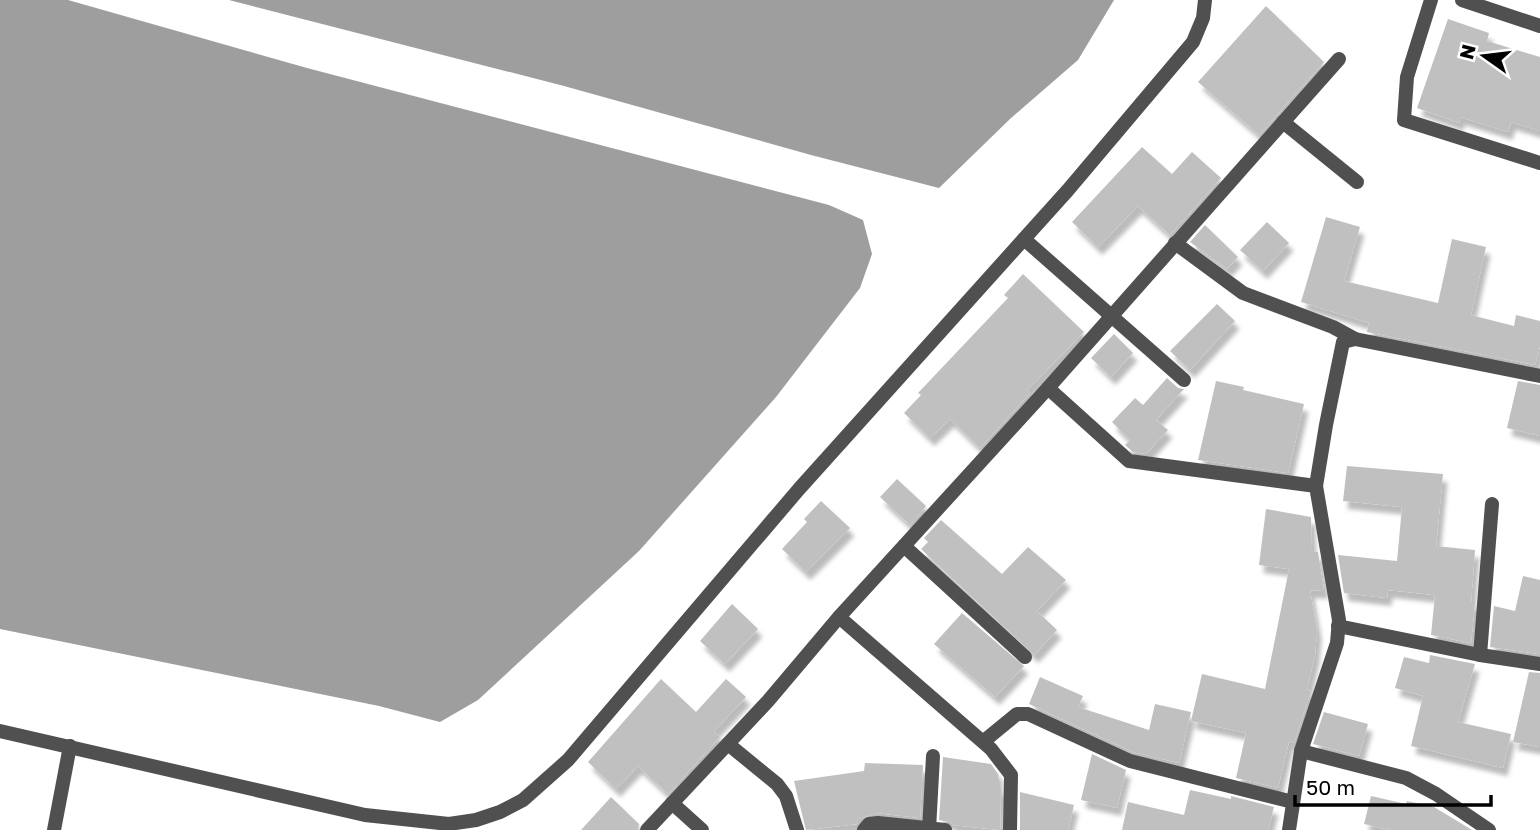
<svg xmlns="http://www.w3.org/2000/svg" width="1540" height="830" viewBox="0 0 1540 830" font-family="'Golos Text',sans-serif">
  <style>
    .water { fill: #9e9e9e }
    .building { fill: #c0c0c0; filter: url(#shadow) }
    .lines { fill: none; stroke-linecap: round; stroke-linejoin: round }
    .minor { stroke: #505050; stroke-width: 14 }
  </style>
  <defs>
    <filter id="shadow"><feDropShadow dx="4.5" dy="8" stdDeviation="2" flood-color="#0004"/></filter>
  </defs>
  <rect width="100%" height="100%" fill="#fff"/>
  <!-- water -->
  <g class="water">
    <polygon points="0,0 68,0 307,68 829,205 863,220 872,254 860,288 776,397 639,551 478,700 440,722 379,706 0,629"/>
    <polygon points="229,0 1114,0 1078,60 1010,119 939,188 811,155 564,86"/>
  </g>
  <!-- building -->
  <g class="building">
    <polygon points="1266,6 1324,62 1259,135 1198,82"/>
    <polygon points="1448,19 1489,33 1487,41 1540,57 1540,131 1511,122 1508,132 1460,117 1459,123 1417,108"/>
    <polygon points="1142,147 1172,174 1192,152 1221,178 1170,235 1138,206 1098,247 1072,222"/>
    <polygon points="1326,217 1360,227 1344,281 1438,303 1452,239 1486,247 1471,315 1514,326 1516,315 1540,321 1540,346 1535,365 1367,332 1369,323 1301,302"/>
    <polygon points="1267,222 1289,243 1263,271 1240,250"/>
    <polygon points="1205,225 1238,257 1227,269 1190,242"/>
    <polygon points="1023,274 1084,332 1027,390 1030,393 980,448 950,419 930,438 904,413 921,395 918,393 1008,298 1004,295"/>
    <polygon points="1217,304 1235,321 1190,370 1170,351"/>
    <polygon points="1114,334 1133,353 1111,377 1091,358"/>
    <polygon points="1167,378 1178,388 1184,389 1156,420 1168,430 1146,454 1133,452 1125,445 1130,440 1112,422 1135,398 1143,405"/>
    <polygon points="1216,381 1244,387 1243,390 1304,404 1288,473 1198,460"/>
    <polygon points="1518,381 1540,385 1540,436 1507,428"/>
    <polygon points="1347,466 1443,474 1436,546 1475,550 1471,602 1475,602 1471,643 1431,635 1435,595 1388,590 1387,598 1344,593 1338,555 1397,561 1402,507 1343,501"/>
    <polygon points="897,479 926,506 910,525 880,497"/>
    <polygon points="821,501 850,528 806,572 782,549 807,522 804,519"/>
    <polygon points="1266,509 1311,517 1312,552 1318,552 1324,591 1310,590 1317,631 1315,655 1307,690 1311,691 1294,743 1289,741 1278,788 1236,778 1246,733 1191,721 1202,674 1265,689 1289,569 1259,565"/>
    <polygon points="941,520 1002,574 1028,547 1066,580 1037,611 1057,630 1034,655 921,549 928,542 924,538"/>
    <polygon points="1523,576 1540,580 1540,654 1490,647 1494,606 1515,611"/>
    <polygon points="732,604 758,629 725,664 700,641"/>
    <polygon points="962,613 1024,666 995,697 934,644"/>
    <polygon points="1430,655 1475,664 1458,722 1511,734 1503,768 1411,746 1423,696 1395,688 1404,657 1429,663"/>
    <polygon points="1529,672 1540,673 1540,747 1513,742"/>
    <polygon points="1040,677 1083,696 1078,707 1149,730 1155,704 1191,712 1179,763 1133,752 1029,704"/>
    <polygon points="661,679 696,712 726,679 746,697 714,731 720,737 668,794 638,766 616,789 588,762"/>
    <polygon points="1324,712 1368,724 1359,756 1313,744"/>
    <polygon points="1092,754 1126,770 1117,808 1081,800"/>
    <polygon points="943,757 991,764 998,774 998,787 1001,788 1000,830 953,825 950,822 939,820"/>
    <polygon points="865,763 923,765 920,818 877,813 858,819 857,824 806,830 794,781 864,771"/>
    <polygon points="1190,790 1231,799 1231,796 1274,807 1268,830 1122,830 1128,802 1184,815"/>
    <polygon points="1020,792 1074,805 1068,830 1020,830"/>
    <polygon points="1371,796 1406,804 1407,801 1434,807 1472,830 1390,830 1364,824"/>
    <polygon points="611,797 639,824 638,830 581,830"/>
  </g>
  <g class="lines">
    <!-- minor -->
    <g class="minor">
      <polyline points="1431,0 1407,77 1404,120 1540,163"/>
      <polyline points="1462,0 1540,26"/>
      <polyline points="1283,122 1357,182"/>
      <polyline points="1024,239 1184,380"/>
      <polyline points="1175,243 1243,293 1333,327 1355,339"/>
      <polyline points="1048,388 1129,461 1316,486 1339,620 1337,643 1301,751 1289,830"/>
      <polyline points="1316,486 1326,425 1343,342 1355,339 1540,376"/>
      <polyline points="904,546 1025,657"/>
      <polyline points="839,617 991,749 1011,775 1010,830"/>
      <polyline points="1338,626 1480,655 1540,664"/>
      <polyline points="1480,655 1492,504"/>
      <polyline points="0,731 365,815 449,824 476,820 500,812 523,800 568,760 799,489 1068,190 1193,42 1203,18 1205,0"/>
      <polyline points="984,741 1017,714 1028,714 1130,761 1293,802"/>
      <polyline points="728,744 777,784 786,796 797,830"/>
      <polyline points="1301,751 1406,778 1436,794 1489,830"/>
      <polyline points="672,803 702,830"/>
      <polyline points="54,830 70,746"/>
      <polyline points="647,830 768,701 839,617 1048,388 1339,59"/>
      <polyline points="864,830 869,824 878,823 945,830"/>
      <polyline points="929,830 933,756"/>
    </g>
  </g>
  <!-- north arrow -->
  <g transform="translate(1484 56) rotate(284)" stroke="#ffffff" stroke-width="5" paint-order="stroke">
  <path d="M0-5L12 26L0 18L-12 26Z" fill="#000000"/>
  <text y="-10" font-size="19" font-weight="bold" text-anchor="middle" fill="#000000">N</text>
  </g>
  <!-- scale -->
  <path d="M1295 795v10h196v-10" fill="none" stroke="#000000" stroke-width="3.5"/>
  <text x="1306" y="795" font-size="21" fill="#000000" stroke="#ffffff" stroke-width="5" paint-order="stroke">50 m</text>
</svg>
